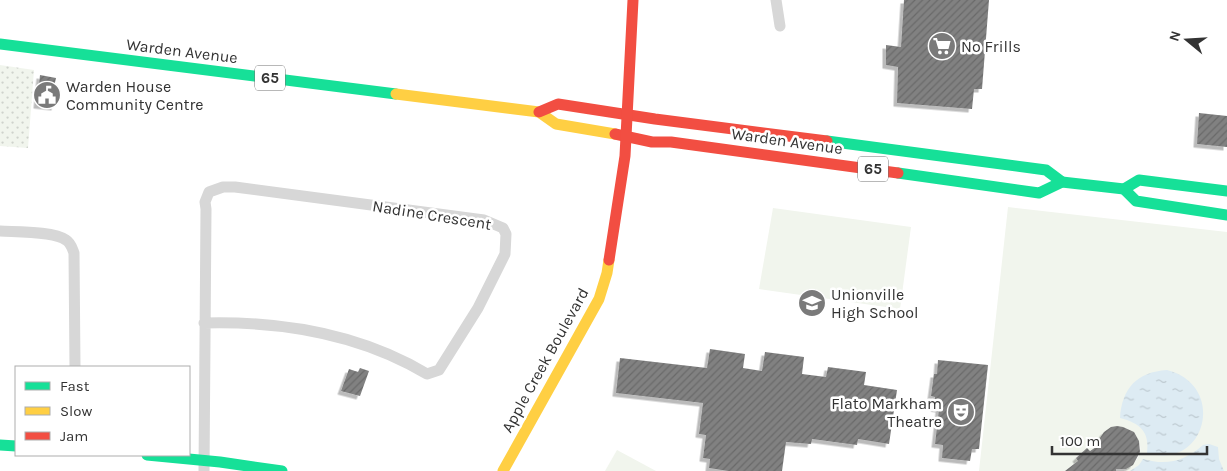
<svg xmlns="http://www.w3.org/2000/svg" width="1227" height="471" viewBox="0 0 1227 471" font-family="Karla,sans-serif">
  <style>
    .grass { fill: url(#grass-dots) }
    .park { fill: #f1f5ed }
    .water { fill: url(#water-ripples) }
    .building { fill: url(#building-hatch); filter: url(#shadow) }
    .lines { fill: none; stroke-linecap: round; stroke-linejoin: round }
    .street { stroke: #d7d7d7; stroke-width: 11 }
    .fast { stroke: #16e098; stroke-width: 11 }
    .slow { stroke: #ffcf43; stroke-width: 11 }
    .jam { stroke: #f24e42; stroke-width: 11 }
    .labels { text-anchor: middle; dominant-baseline: central; stroke-width: 5; stroke-linejoin: round; paint-order: stroke }
    .shield { fill: #fff; stroke: #707070; stroke-width: 1 }
    .shield-label { font-size: 15px; font-weight: bold; fill: #333 }
    .poi-label { font-size: 16px; fill: #333; stroke: #fff; text-anchor: start }
    .street-label { font-size: 16px; fill: #333; stroke: #fff }
  </style>
  <defs>
    <pattern id="grass-dots" width="8" height="8" patternUnits="userSpaceOnUse" patternTransform="scale(1.25)"><rect width="8" height="8" fill="#f1f5ed"/><path d="M2 2h.1M6 6h.1" fill="none" stroke="#cfd2cc" stroke-width="1.8" stroke-linecap="round"/></pattern>
    <pattern id="water-ripples" width="26" height="14" patternUnits="userSpaceOnUse" patternTransform="scale(1.25)"><rect width="26" height="14" fill="#ddebf3"/><path d="M2 4q2-2 4 0t4 0M15 11q2-2 4 0t4 0" fill="none" stroke="#becad1"/></pattern>
    <pattern id="building-hatch" width="6" height="6" patternUnits="userSpaceOnUse" patternTransform="scale(1.25)"><rect width="6" height="6" fill="#818181"/><path d="M-1 1l2-2M0 6l6-6M5 7l2-2" fill="none" stroke="#6a6a6a"/></pattern>
    <filter id="shadow"><feDropShadow dx="-3.5" dy="3.5" stdDeviation="0" flood-color="#0004"/></filter>
  </defs>
  <rect width="100%" height="100%" fill="#fff"/>
  <!-- grass -->
  <polygon class="grass" points="0,65 34,70 28,148 0,146"/>
  <!-- park -->
  <g class="park">
    <path d="M1008,207L1227,232V471H1125L1126,469C1167,444 1108,402 1099,445L1090,451L1087,449L1076,457L1078,461L1065,471H979Z"/>
    <polygon points="773,208 911,227 900,309 759,289"/>
    <polygon points="617,450 656,471 605,471"/>
  </g>
  <!-- water -->
  <g class="water">
    <path d="M1167,370C1227,385 1207,471 1147,453C1150,432 1140,423 1120,418C1122,388 1137,372 1167,370Z"/>
    <path d="M1209,444L1218,447L1219,459L1224,471H1130L1139,465L1143,459C1167,466 1185,461 1203,445Z"/>
  </g>
  <!-- building -->
  <g class="building">
    <polygon points="904,0 989,0 982,89 974,89 972,109 897,103 898,67 886,65 886,45 901,47"/>
    <polygon points="40,75 56,78 54,87 57,87 55,107 37,105"/>
    <polygon points="1199,113 1227,116 1227,147 1197,144"/>
    <polygon points="710,349 745,354 743,368 762,371 765,352 804,357 802,374 826,377 828,367 866,372 864,385 897,390 889,444 858,439 857,445 812,439 811,444 786,442 782,471 728,471 709,468 710,459 703,458 706,435 699,434 703,403 616,393 620,358 707,368"/>
    <polygon points="938,360 988,365 979,449 972,449 970,461 942,458 943,445 935,444 939,409 934,408 935,397 931,396 934,374 937,374"/>
    <polygon points="360,368 369,371 360,396 341,391 349,369 358,372"/>
    <polygon points="1117,426 1123,427 1134,432 1139,441 1140,452 1133,465 1126,469 1116,469 1116,471 1065,471 1078,461 1076,458 1087,448 1090,451 1099,445 1100,438 1104,432 1111,427"/>
  </g>
  <g class="lines">
    <!-- street -->
    <g class="street">
      <polyline points="776,0 780,26"/>
      <path d="M0,231C16,232 54,231 66,240C71,243 72,248 74,253L75,367"/>
      <path d="M204,471L206,209L205,202L209,192L223,187H235L484,220L503,228L506,234L505,254L478,308L439,370L427,374C360,334 281,321 204,323"/>
    </g>
    <!-- fast -->
    <g class="fast">
      <polyline points="0,44 396,94"/>
      <polyline points="827,141 1046,170 1062,182"/>
      <polyline points="898,173 1039,193 1062,182 1124,189 1139,180 1227,191"/>
      <polyline points="1124,189 1136,201 1227,215"/>
      <polyline points="0,445 16,446"/>
      <polyline points="147,455 220,462 282,471"/>
    </g>
    <!-- slow -->
    <g class="slow">
      <polyline points="396,94 539,112 556,124 615,134"/>
      <polyline points="503,471 599,299 607,273 609,260"/>
    </g>
    <!-- jam -->
    <g class="jam">
      <polyline points="539,112 558,104 655,119 827,141"/>
      <polyline points="615,134 652,142 671,142 898,173"/>
      <polyline points="609,260 625,156 633,0"/>
    </g>
  </g>
  <!-- icons -->
  <defs>
    <g id="supermarket-disc" transform="scale(1.4375)"><circle r="9.5" fill="#7a7a7a" stroke="#fff"/><path d="M-6-5.5h2.5l.6 2H6L4.5 2H-2.5L-4.4-4H-6ZM-1.5 3.2a1.3 1.3 0 1 0 .1 0ZM3 3.2a1.3 1.3 0 1 0 .1 0Z" fill="#fff"/></g>
    <g id="civic-disc" transform="scale(1.4375)"><circle r="9.5" fill="#7a7a7a" stroke="#fff"/><path d="M-.6-6.5H3V-4.5H.6V-3L4-1V1h2V6H-6V1h2V-1L-.6-3ZM-1.2 2.5V6h2.4V2.5Z" fill="#fff"/></g>
    <g id="school-disc" transform="scale(1.4375)"><circle r="9.5" fill="#7a7a7a" stroke="#fff"/><path d="M0-5L7-2L0 1L-7-2ZM-4 1L0 2.5L4 1V4Q0 6-4 4Z" fill="#fff"/></g>
    <g id="theatre-disc" transform="scale(1.4375)"><circle r="9.5" fill="#7a7a7a" stroke="#fff"/><path d="M-5-5.5Q0-4 5-5.5V0Q5 5 0 6Q-5 5-5 0ZM-3.3-2.5H-1v1.5H-3.3ZM1-2.5H3.3v1.5H1ZM-2.8 1Q0 5.5 2.8 1Z" fill="#fff"/></g>
  </defs>
  <g fill-rule="evenodd">
    <use href="#supermarket-disc" x="942" y="46"/>
    <use href="#civic-disc" x="47" y="95"/>
    <use href="#school-disc" x="812" y="303"/>
    <use href="#theatre-disc" x="961" y="412"/>
  </g>
  <g class="labels">
    <!-- shield labels -->
    <g class="shield">
      <rect x="255" y="65.5" width="30" height="25" rx="4"/>
      <rect x="858" y="156.5" width="30" height="25" rx="4"/>
    </g>
    <g class="shield-label">
      <text x="270" y="78">65</text>
      <text x="873" y="169">65</text>
    </g>
    <!-- poi labels -->
    <g class="poi-label">
      <text x="961" y="46">No Frills</text>
      <text x="66" y="86">Warden House<tspan x="66" dy="18">Community Centre</tspan></text>
      <text x="831" y="294">Unionville<tspan x="831" dy="18">High School</tspan></text>
      <text x="942" y="403" text-anchor="end">Flato Markham<tspan x="942" dy="18">Theatre</tspan></text>
    </g>
    <!-- street labels -->
    <g class="street-label">
      <text transform="translate(182 51) rotate(7)">Warden Avenue</text>
      <text transform="translate(787 141) rotate(8)">Warden Avenue</text>
      <text transform="translate(432 215) rotate(9)">Nadine Crescent</text>
      <text transform="translate(545 360) rotate(-61)">Apple Creek Boulevard</text>
    </g>
  </g>
  <!-- legend -->
  <rect x="15" y="366" width="175" height="90" fill="#ffffff" stroke="#adadad"/>
  <rect x="25" y="382" width="25" height="8" fill="#16e098" stroke="#adadad"/>
  <text x="60" y="391" font-size="15" fill="#333333">Fast</text>
  <rect x="25" y="407" width="25" height="8" fill="#ffcf43" stroke="#adadad"/>
  <text x="60" y="416" font-size="15" fill="#333333">Slow</text>
  <rect x="25" y="432" width="25" height="8" fill="#f24e42" stroke="#adadad"/>
  <text x="60" y="441" font-size="15" fill="#333333">Jam</text>
  <!-- north arrow -->
  <g transform="translate(1187 40) rotate(288)" stroke="#ffffff" stroke-width="4" paint-order="stroke">
  <path d="M0-4L9 19L0 12L-9 19Z" fill="#333333"/>
  <text y="-8" font-size="14" font-weight="bold" text-anchor="middle" fill="#333333">N</text>
  </g>
  <!-- scale -->
  <path d="M1052 446v8h155v-8" fill="none" stroke="#333333" stroke-width="2.5"/>
  <text x="1060" y="446" font-size="15" fill="#333333" stroke="#ffffff" stroke-width="4" paint-order="stroke">100 m</text>
</svg>
